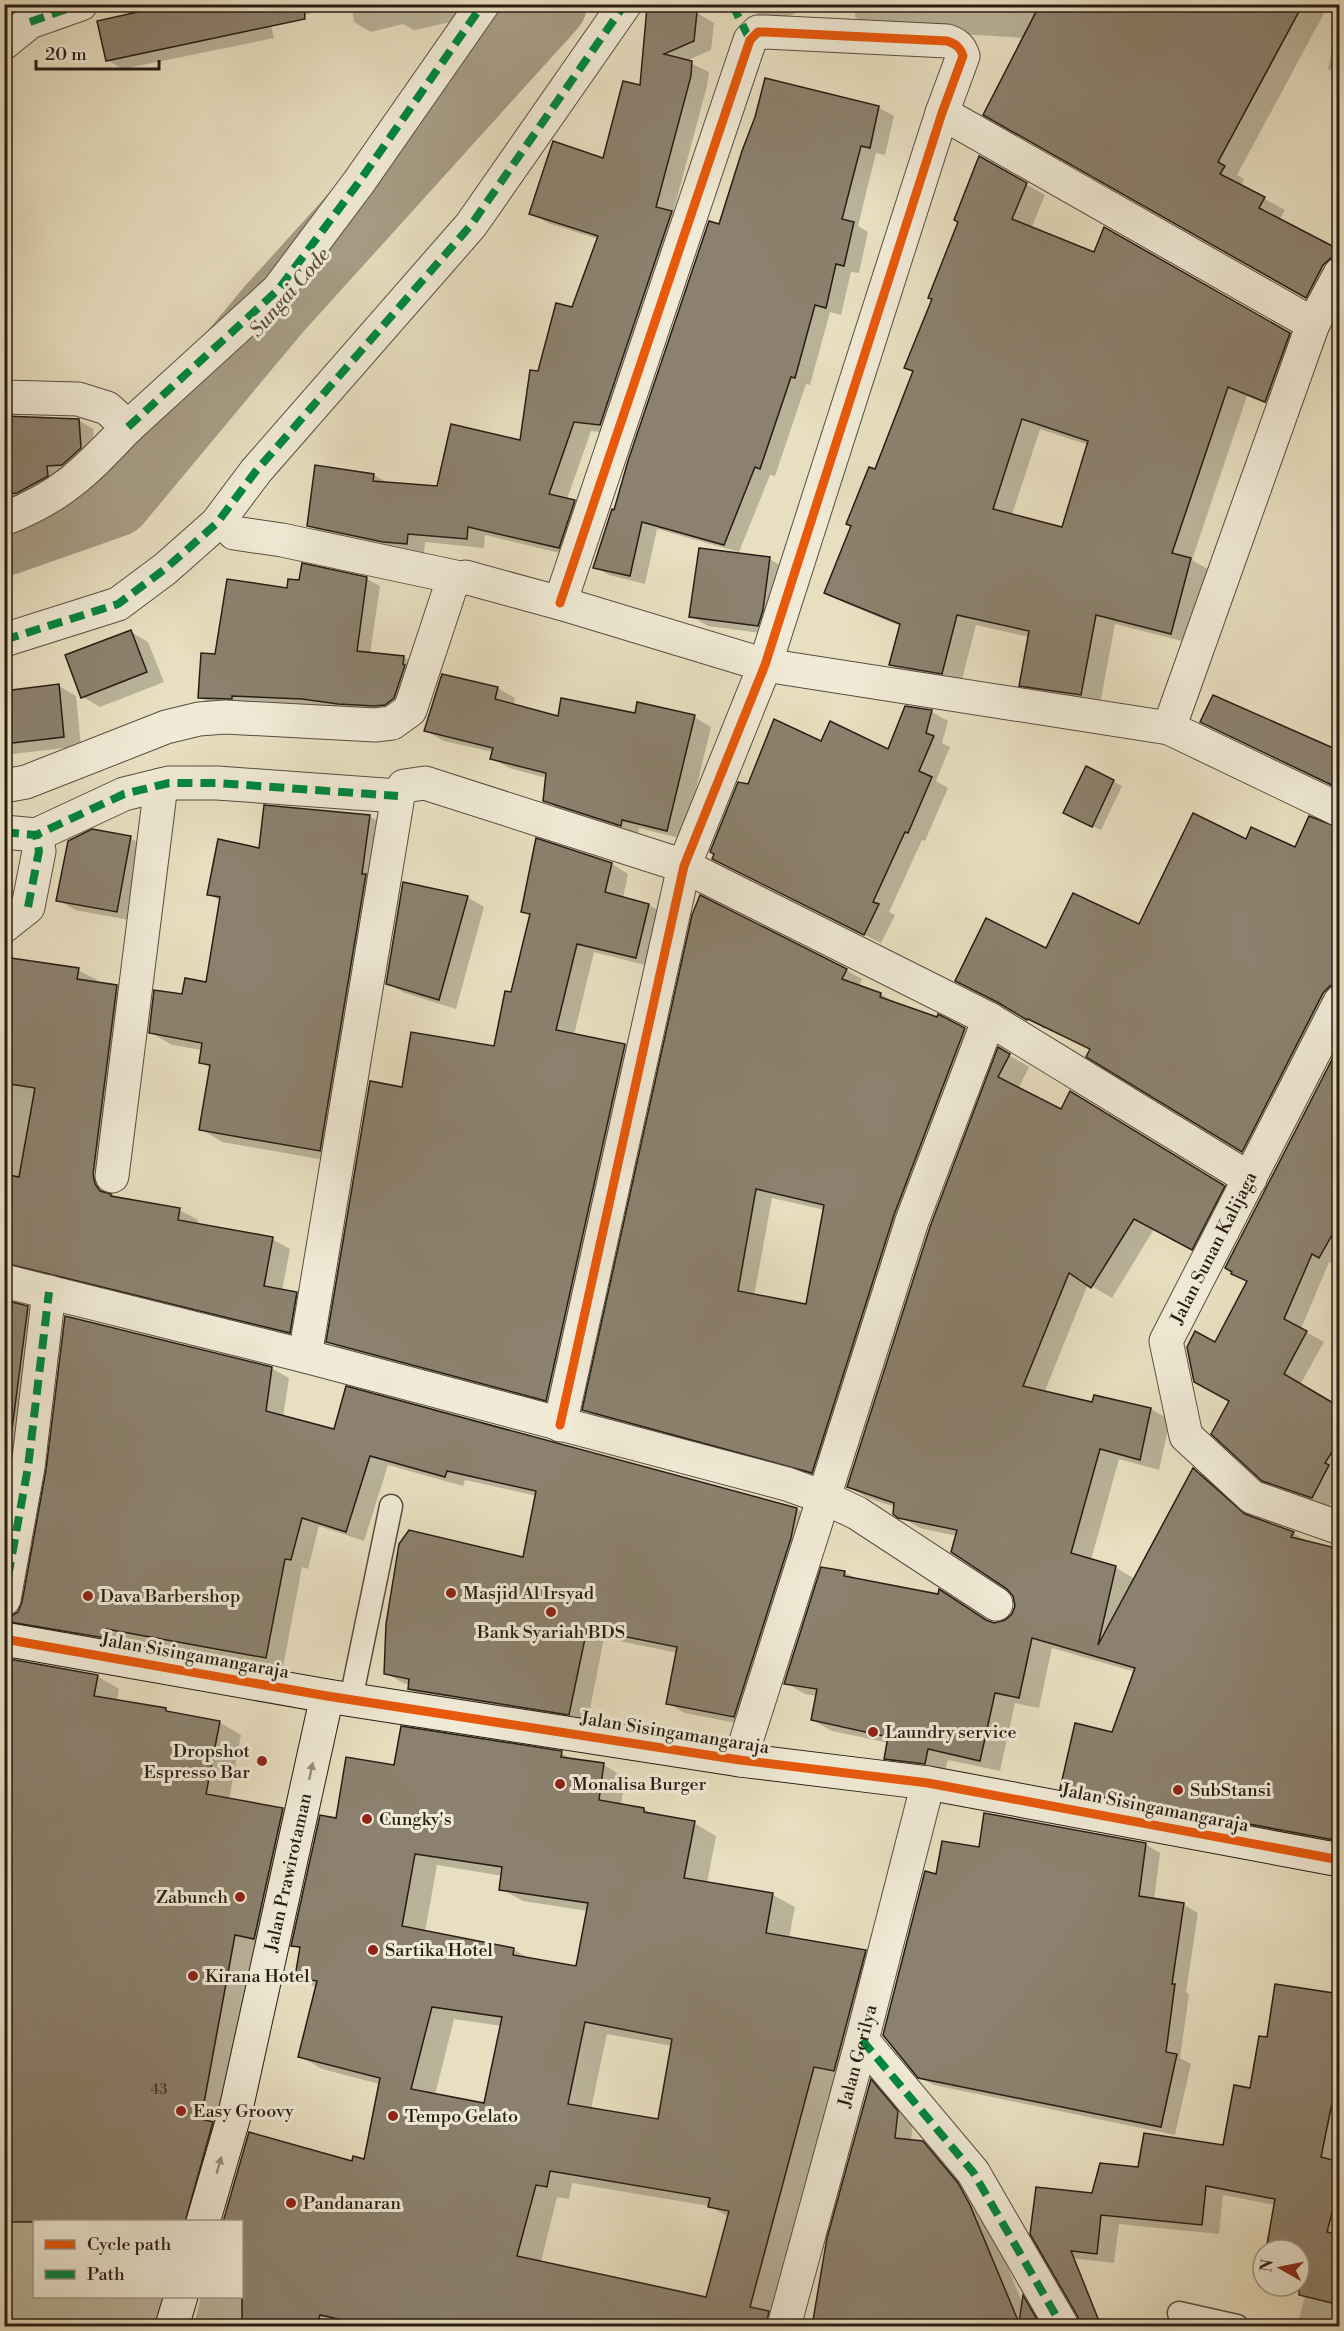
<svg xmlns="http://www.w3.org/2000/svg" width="1344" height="2331" viewBox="0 0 1344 2331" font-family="'Libre Bodoni',serif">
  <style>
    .shadow { fill: #0003; fill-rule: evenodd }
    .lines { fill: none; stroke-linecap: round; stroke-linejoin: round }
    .river { stroke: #a79d86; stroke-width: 74 }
    .building { fill: #8c816e; stroke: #281c15; stroke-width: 1.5; fill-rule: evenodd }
    .lane-casing { stroke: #584d40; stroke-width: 25 }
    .street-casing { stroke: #584d40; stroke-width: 35 }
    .secondary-casing { stroke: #281c15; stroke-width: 35 }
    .lane { stroke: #f0ead6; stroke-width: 22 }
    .street { stroke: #f0ead6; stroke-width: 33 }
    .secondary { stroke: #f0ead6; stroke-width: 33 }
    .quiet { stroke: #00873e; stroke-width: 8; stroke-dasharray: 15 8; stroke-linecap: butt }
    .cycleway-casing { stroke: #f0ead6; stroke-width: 13 }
    .cycleway { stroke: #e8590c; stroke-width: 9 }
    .oneway { fill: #968d7f }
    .poi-dot { fill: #8f2418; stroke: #f0ead6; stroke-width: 2 }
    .labels { text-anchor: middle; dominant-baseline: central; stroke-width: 6; stroke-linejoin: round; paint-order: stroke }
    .number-label { font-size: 15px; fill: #41352b }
    .street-label { font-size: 18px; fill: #281c15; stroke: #f0ead6 }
    .poi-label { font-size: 18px; fill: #281c15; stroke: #f0ead6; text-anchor: start }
    .water-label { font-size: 20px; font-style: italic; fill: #5b5042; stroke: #f0ead6 }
  </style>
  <rect width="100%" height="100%" fill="#e8dfc0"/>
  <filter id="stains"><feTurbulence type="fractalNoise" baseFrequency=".00333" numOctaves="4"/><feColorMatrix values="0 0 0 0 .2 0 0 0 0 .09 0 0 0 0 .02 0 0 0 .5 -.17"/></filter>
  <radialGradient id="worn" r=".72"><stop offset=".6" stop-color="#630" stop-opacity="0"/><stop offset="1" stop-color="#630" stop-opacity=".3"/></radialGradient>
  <!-- shadow -->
  <g class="shadow">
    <polygon points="127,4 324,4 325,9 271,25 274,38 123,69 107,60 130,15"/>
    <polygon points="351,4 466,4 469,18 414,30 403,24 371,32 354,22"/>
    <polygon points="752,4 773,4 764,8 764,11 781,4 817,4 773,23 755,13"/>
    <polygon points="855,4 1329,4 1237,175 1244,179 1241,186 1285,210 1279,220 1340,257 1340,285 1327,309 985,114 1025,38 875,29 855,17"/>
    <polygon points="648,9 697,13 714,23 711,50 686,61 709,72 707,86 673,213 689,222 617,434 591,431 567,499 591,511 576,557 485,535 484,548 425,542 424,553 401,551 325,535 308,525 374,475 388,483 438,487 521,441 540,373 573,309 598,239 548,223 531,213 604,159 641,87"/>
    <polygon points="1335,34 1340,35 1340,76 1328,69"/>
    <polygon points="766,80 879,108 894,116 885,155 876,153 858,226 868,232 859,273 851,272 841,315 830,312 810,385 806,384 775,476 770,475 739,552 657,529 645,584 609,575 595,567 720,226 757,118"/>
    <path d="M980,158L1045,195L1031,229L1095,254L1105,229L1308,345L1284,411L1247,396L1192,560L1209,570L1190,643L1115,624L1100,705L1040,696L1021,685L1029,637L976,625L961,683L909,675L890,665L900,626L845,603L826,593L914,371L933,299ZM1040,429L1088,445L1063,529L1012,515Z"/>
    <polygon points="1340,317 1340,334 1333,330"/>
    <polygon points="4,417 78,420 93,429 95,456 4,516"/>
    <polygon points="769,559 787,569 775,635 708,626 691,616"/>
    <polygon points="367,579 380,586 370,654 404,657 417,665 399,712 212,705 199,697 216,656 288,590"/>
    <polygon points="131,632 148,642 164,682 100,707 83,697"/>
    <polygon points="59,686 76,696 81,746 4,755 4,692"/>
    <polygon points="497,688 515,698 513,705 559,717 636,715 694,717 711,727 684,839 639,828 638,835 562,810 545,800 547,778 509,768 492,758 493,752 444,741 426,731"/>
    <polygon points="906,708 932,712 948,721 942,743 950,747 936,781 948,788 925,841 922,840 889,912 895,915 881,943 730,868 749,786 822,743 889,751"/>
    <polygon points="1202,722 1340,753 1340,789 1222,733"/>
    <polygon points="1087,768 1122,786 1101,830 1073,818"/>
    <polygon points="369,816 391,829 342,1163 222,1142 201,1129 211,1068 200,1062 202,1050 172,1045 150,1032 183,996 207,984 220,901 209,894 260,849"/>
    <polygon points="130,838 147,848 134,921 75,910 58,900"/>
    <polygon points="1247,841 1296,849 1340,859 1340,1005 1260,1161 1088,1056 1091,1050 1046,1027 1045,1029 1011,1009 1046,950 1140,926"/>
    <polygon points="612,864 628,874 623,898 649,905 665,914 653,967 594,952 574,1035 625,1045 641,1055 563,1409 345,1351 328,1341 403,1089 495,1048 512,994 531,916 523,911"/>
    <polygon points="467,897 484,907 456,1009 405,993 387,983"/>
    <polygon points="4,958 78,970 97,980 96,983 117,986 135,997 111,1185 113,1196 115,1198 179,1210 198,1220 197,1225 272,1239 290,1249 282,1291 296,1294 314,1304 308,1342 4,1286"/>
    <path d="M846,970L862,979L859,986L881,994L897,1004L937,1019L939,1016L981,1039L828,1481L600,1419L584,1410ZM772,1198L825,1210L807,1305L754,1296Z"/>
    <polygon points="1340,1047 1340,1262 1337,1267 1329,1262 1301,1329 1324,1342 1300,1385 1340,1409 1340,1487 1329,1507 1281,1490 1263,1479 1230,1401 1216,1344 1248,1282"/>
    <polygon points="999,1049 1029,1067 1018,1089 1061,1111 1090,1104 1244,1198 1212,1260 1154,1229 1112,1298 1088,1284 1044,1393 1093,1404 1151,1409 1170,1420 1159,1470 1119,1459 1091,1560 1115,1567 1135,1579 1194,1470 1213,1481 1252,1517 1293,1533 1310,1543 1340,1550 1340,1847 1081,1799 1061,1788 1113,1734 1135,1672 1052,1648 1039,1708 1015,1703 1000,1771 948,1760 944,1774 905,1769 885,1758 889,1743 832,1731 812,1720 817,1696 805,1694 786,1683 844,1572 859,1580 994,1624 1006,1622 1013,1615 1016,1606 1014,1595 957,1536 920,1528 894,1513 895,1507 868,1498 848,1487"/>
    <polygon points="4,1299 7,1303 28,1308 46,1318 4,1601"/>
    <polygon points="271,1368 289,1378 283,1417 335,1431 797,1509 814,1519 751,1726 685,1713 668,1703 678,1653 604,1638 587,1724 427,1699 409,1689 410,1685 403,1683 386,1673 524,1559 537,1496 465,1480 463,1486 388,1465 364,1541 319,1526 308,1569 302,1567 283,1667 123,1638 122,1647 43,1633 13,1617"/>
    <polygon points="97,1676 119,1689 117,1701 219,1722 241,1735 229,1800 283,1809 304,1822 209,2222 34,2222 34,2296 189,2296 179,2326 4,2326 4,1701"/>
    <path d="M561,1753L575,1761L604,1765L625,1778L621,1806L644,1809L654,1815L694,1823L716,1836L707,1883L773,1895L795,1907L789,1938L865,1951L887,1964L770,2326H194L201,2296H242V2222L353,2163L365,2160L380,2084L322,2069L300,2056L317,1988L297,1977L301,1950L293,1945L337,1820L395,1767ZM437,1865L503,1876L501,1889L523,1901L588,1911L578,1968L532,1960L513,1949L425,1932ZM454,2019L502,2026L485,2105L435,2095ZM607,2034L672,2046L660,2121L591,2109ZM572,2183L709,2206L729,2217L707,2299L541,2262L557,2197L569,2199Z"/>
    <polygon points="1145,1844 1160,1853 1154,1900 1184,1905 1198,1913 1186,1992 1189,1994 1180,2058 1191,2064 1175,2135 934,2085 919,2077 938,1875 980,1848"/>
    <polygon points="1340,1977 1340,2326 1297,2326 1310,2278 1299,2276 1299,2250 1267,2250 1275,2205 1223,2195 1219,2234 1119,2224 1114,2263 1062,2257 1093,2195 1139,2169 1224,2147 1251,2090 1268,2039 1335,1995"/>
    <polygon points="872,2082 887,2091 913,2122 911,2141 922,2143 939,2152 986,2215 1032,2326 813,2326 829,2239"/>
  </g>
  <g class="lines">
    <!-- river -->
    <polyline class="river" points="4,539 115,500 274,309 550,4"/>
  </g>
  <!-- building -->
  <g class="building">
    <polygon points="173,4 304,4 305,19 106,61 97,21"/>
    <polygon points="1040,4 1303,4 1218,162 1225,166 1220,174 1265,197 1259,208 1340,250 1340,255 1331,258 1323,265 1306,298 983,115"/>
    <polygon points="647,7 697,12 694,41 664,54 692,61 691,76 656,207 672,211 600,425 574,422 549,494 575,500 559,548 468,527 467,539 408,534 407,544 383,542 307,526 315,465 374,474 373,481 437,486 451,424 520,440 530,370 538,371 556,303 572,307 598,236 529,214 553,141 603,158 623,81 640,85"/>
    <polygon points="765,78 879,106 870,148 861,146 842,219 854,222 844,266 836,264 826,308 815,305 795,378 791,377 760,469 755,467 724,545 642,522 630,576 593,568 612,509 614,510 628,461 709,221 719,224 742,151 755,117"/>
    <path d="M979,156L1027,183L1012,219L1094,252L1104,227L1290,333L1265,402L1228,387L1172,553L1191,558L1171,634L1096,615L1081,695L1019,686L1029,631L957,615L942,674L889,665L900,624L824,593L851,526L846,524L869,467L875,469L913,371L904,368L932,299L928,298L958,222L954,220ZM1022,419L1088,441L1062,527L993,509Z"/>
    <polygon points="4,416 79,419 81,448 62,465 47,466 48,476 17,493 10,494 4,441"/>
    <polygon points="699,548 770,557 763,610 758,626 689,617"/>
    <polygon points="302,563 367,577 357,651 404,656 403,664 405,665 394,698 385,705 374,706 338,704 302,699 232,696 232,699 198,698 201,653 215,654 227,579 287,588 288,579 299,580"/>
    <polygon points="131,630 147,672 81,698 65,655"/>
    <polygon points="442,674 498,687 495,699 558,716 561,698 635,713 637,702 695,715 667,831 622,820 621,826 543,801 546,773 490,759 493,748 424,731"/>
    <polygon points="59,684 64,737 4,744 4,691"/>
    <polygon points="1213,695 1340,751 1340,789 1200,722"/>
    <polygon points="905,706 932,710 926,733 934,736 919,771 932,777 908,833 905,832 873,902 879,904 864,935 712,859 714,854 710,852 738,782 748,784 774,719 821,741 830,721 888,749"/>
    <polygon points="1086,766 1114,780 1092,827 1063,813"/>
    <polygon points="264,805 370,815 362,874 366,874 320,1151 199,1130 210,1065 199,1063 202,1043 149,1033 154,990 182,994 185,978 206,982 220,897 207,895 218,839 259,848"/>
    <polygon points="1193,813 1246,839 1251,827 1295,847 1309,816 1340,828 1340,983 1330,986 1323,993 1242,1152 1086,1057 1090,1049 1028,1019 1027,1020 997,1002 955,981 986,918 1046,948 1073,893 1139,924"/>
    <polygon points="92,829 131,836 117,912 56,901 68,841"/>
    <polygon points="536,838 612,863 605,892 649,904 636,958 577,944 556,1030 625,1044 546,1401 326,1342 370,1081 402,1087 411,1032 494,1046 505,991 511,992 530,914 521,912"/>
    <polygon points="403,882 468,896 439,1000 386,984"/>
    <path d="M700,895L847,969L842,979L881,993L880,997L937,1017L938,1014L965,1028L894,1215L812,1473L582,1410L692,915ZM756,1189L824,1205L806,1304L738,1291Z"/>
    <polygon points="4,957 79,968 77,979 117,985 93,1174 95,1184 100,1191 111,1194 111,1196 180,1208 178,1220 273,1237 264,1286 297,1292 290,1333 4,1263 4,1174 19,1177 35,1088 4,1083"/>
    <polygon points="1340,1044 1340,1221 1319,1258 1312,1254 1284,1319 1307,1331 1284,1374 1340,1407 1340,1439 1325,1463 1329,1465 1312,1498 1262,1481 1211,1434 1229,1401 1194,1382 1187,1347 1195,1331 1215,1342 1247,1281 1231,1274 1232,1272 1225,1268"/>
    <polygon points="998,1047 1010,1054 998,1077 1061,1109 1070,1091 1225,1186 1192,1250 1134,1219 1091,1288 1069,1273 1023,1386 1092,1402 1094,1395 1151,1408 1140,1460 1100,1449 1071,1553 1116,1566 1098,1645 1193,1468 1245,1514 1294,1532 1291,1537 1340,1549 1340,1841 1060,1789 1075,1723 1112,1732 1135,1668 1032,1638 1019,1698 995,1693 980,1761 928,1749 925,1764 884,1759 888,1737 811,1720 817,1689 784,1684 821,1567 845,1571 844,1576 938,1594 939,1589 986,1620 994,1623 1005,1620 1012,1614 1015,1606 1013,1596 1007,1589 951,1552 957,1530 898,1518 893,1514 894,1503 847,1487 930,1227"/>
    <polygon points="4,1300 28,1306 4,1491"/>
    <polygon points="65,1316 272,1367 266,1411 334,1429 346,1386 797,1508 791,1538 734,1717 666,1704 677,1647 587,1629 569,1715 408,1689 409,1679 384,1674 386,1624 399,1544 409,1530 523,1557 536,1491 447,1471 445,1477 370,1456 346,1532 302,1518 291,1560 285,1559 266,1658 106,1629 105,1638 4,1621 4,1617 11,1616 18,1612 22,1602 46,1470"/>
    <polygon points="4,1658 98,1675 94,1696 166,1708 166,1711 220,1721 206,1794 283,1808 254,1939 235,1935 201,2119 213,2122 185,2222 4,2222"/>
    <path d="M401,1726L562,1751L561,1757L604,1763L599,1800L644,1808V1812L695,1821L684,1878L773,1893L766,1933L866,1950L834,2071L814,2067L750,2307L769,2311L766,2326H369L320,2315L317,2326H242V2222H223L249,2132L352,2161L353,2156L364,2159L380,2078L298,2057L317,1981L295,1977L300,1947L291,1946L320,1815L336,1818L346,1757L394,1765ZM415,1854L502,1867L499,1890L588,1903L576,1966L513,1955L514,1948L402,1926ZM432,2007L502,2017L484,2103L411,2089ZM585,2022L672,2039L658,2119L568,2104ZM550,2171L710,2198L708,2207L729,2211L706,2297L517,2256L536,2185L547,2187Z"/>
    <polygon points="984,1813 1146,1843 1139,1896 1184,1903 1172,1984 1175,1984 1166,2052 1177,2054 1161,2127 918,2078 883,2035 925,1871 936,1874 942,1841 979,1847"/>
    <polygon points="1275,1984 1340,1994 1340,2099 1333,2098 1321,2157 1340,2162 1340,2182 1327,2232 1340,2235 1340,2305 1299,2295 1299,2250 1266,2250 1275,2199 1206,2186 1202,2225 1101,2215 1097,2254 1071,2251 1101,2326 1081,2326 1078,2317 1030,2234 1036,2187 1092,2193 1100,2163 1138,2167 1144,2133 1223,2145 1234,2085 1250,2088 1259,2036 1267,2037"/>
    <polygon points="871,2079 898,2111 895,2138 923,2141 958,2183 970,2205 1019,2323 1023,2295 1041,2326 812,2326 827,2238"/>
  </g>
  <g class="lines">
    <!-- lane casing -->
    <g class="lane-casing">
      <g id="lane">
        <polyline points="351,1699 391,1506"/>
        <polyline points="1179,2313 1237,2326"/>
      </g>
    </g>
    <!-- street casing -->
    <g class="street-casing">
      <g id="street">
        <polyline points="4,43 30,22 81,4"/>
        <polyline points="942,113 1313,324"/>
        <polyline points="1340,274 1313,324 1169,728 1340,810"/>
        <path d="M4,397L78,399L107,408L128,427C86,471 63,496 4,519"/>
        <polyline points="128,427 278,290 359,182 483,4"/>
        <polyline points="234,533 282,540 460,578"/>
        <polyline points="4,640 118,604 165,569 217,523 256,471 471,225 625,4"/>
        <polyline points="4,786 26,782 166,727 199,719 225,717 375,725 392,723 410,710 452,583 465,577 560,603 765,665 1169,728"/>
        <polyline points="4,832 36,835 124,794 169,783 217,783 398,796"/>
        <polyline points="4,926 28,907 39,851 36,835"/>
        <polyline points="1340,1002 1166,1341 1186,1436 1252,1497 1340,1528"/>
        <polyline points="112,1176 161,785"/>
        <polyline points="4,1281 305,1356 787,1484 823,1497 857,1513 996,1604"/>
        <polyline points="305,1356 398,796 404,786 425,783 684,866 989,1019 1250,1179"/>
        <path d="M560,1425L684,866L765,665L942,113L963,56C960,47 956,44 947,41L765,32H758L750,40L560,603"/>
        <polyline points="4,1599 28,1467 49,1292"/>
        <polyline points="740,1760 912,1221 989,1019"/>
        <polyline points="862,2040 973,2172 1062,2326"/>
        <path id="s1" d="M784,2326L862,2040L928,1783"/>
      </g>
    </g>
    <!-- secondary casing -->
    <g class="secondary-casing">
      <g id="secondary">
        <polyline points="4,1639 327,1696 740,1760 928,1783 1340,1860"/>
        <path id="s2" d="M203,2222L236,2109L327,1696"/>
        <polyline points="172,2326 181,2296"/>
      </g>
    </g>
    <!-- lane -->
    <use href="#lane" class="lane"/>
    <!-- street -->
    <use href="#street" class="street"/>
    <!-- secondary -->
    <use href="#secondary" class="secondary"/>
    <!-- quiet -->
    <g class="quiet">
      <polyline points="732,4 750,40"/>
      <polyline points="30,22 81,4"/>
      <polyline points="128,427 278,290 359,182 483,4"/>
      <polyline points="4,640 118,604 165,569 217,523 256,471 471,225 625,4"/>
      <polyline points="4,832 36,835 124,794 169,783 217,783 398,796"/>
      <polyline points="28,907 39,851 36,835"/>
      <polyline points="4,1599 28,1467 49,1292"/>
      <polyline points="862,2040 973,2172 1062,2326"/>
    </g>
    <!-- cycleway casing -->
    <g class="cycleway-casing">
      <g id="cycleway">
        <path d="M560,1425L684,866L765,665L942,113L963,56C960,47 956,44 947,41L765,32H758L750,40L560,603"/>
        <polyline points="4,1639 327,1696 740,1760 928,1783 1340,1860"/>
      </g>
    </g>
    <!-- cycleway -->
    <use href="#cycleway" class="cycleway"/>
  </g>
  <!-- one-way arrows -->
  <defs><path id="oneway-solid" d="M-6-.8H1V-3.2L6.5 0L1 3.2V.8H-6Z" transform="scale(1.5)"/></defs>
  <g class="oneway">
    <use href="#oneway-solid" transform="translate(311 1771) rotate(-78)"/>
    <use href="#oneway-solid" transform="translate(219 2165) rotate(-74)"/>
  </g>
  <!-- markers -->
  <g class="poi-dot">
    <circle cx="451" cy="1593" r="6"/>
    <circle cx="88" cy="1596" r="6"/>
    <circle cx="551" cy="1612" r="6"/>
    <circle cx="873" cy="1732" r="6"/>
    <circle cx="262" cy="1761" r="6"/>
    <circle cx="560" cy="1784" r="6"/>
    <circle cx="1178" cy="1790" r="6"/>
    <circle cx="367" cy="1819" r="6"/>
    <circle cx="240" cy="1897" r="6"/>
    <circle cx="373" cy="1950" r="6"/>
    <circle cx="193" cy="1976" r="6"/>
    <circle cx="181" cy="2111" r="6"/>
    <circle cx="393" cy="2116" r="6"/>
    <circle cx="291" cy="2203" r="6"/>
  </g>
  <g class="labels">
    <!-- number labels -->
    <g class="number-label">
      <text x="159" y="2089">43</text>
    </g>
    <!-- street labels -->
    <g class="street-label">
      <text transform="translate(1214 1248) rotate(-63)">Jalan Sunan Kalijaga</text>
      <text transform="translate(195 1656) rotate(10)">Jalan Sisingamangaraja</text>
      <text transform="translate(675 1733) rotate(9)">Jalan Sisingamangaraja</text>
      <text transform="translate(1155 1808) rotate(11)">Jalan Sisingamangaraja</text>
      <text stroke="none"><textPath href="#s2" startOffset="360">Jalan Prawirotaman</textPath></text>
      <text stroke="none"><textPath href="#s1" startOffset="280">Jalan Gerilya</textPath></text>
    </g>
    <!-- poi labels -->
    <g class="poi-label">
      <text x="463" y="1593">Masjid Al Irsyad</text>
      <text x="100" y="1596">Dava Barbershop</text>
      <text x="551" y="1632" text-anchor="middle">Bank Syariah BDS</text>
      <text x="885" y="1732">Laundry service</text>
      <text x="250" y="1751" text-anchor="end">Dropshot<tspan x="250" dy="21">Espresso Bar</tspan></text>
      <text x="572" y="1784">Monalisa Burger</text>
      <text x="1190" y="1790">SubStansi</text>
      <text x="379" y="1819">Cungky's</text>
      <text x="228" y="1897" text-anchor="end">Zabunch</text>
      <text x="385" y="1950">Sartika Hotel</text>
      <text x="205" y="1976">Kirana Hotel</text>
      <text x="193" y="2111">Easy Groovy</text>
      <text x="405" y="2116">Tempo Gelato</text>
      <text x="303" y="2203">Pandanaran</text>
    </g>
    <!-- water labels -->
    <g class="water-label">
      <text transform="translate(290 293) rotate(-49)">Sungai Code</text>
    </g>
  </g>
  <!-- margin -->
  <rect width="1344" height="2331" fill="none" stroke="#e8dfc0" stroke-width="24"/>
  <rect x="6" y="6" width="1332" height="2319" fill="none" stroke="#281c15" stroke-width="3"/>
  <rect x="12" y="12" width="1320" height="2307" fill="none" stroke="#281c15" stroke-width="1.5"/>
  <!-- legend -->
  <rect x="33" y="2220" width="210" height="78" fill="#f0ead6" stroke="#a09889" stroke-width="1.5"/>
  <rect x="45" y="2240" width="30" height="9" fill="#e8590c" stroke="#a09889" stroke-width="1.5"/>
  <text x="87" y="2250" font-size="18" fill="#281c15">Cycle path</text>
  <rect x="45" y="2270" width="30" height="9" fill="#00873e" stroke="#a09889" stroke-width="1.5"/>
  <text x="87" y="2280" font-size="18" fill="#281c15">Path</text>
  <!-- north arrow -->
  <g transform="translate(1281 2268) rotate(279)"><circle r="28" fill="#f0ead6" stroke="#a09889" stroke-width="1.5"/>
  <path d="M0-4.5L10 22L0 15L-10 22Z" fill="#8f2418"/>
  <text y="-9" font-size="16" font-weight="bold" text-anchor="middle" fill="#281c15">N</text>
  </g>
  <!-- scale -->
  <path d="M36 60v9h123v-9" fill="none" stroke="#281c15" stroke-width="3"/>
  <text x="45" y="60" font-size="18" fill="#281c15" stroke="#f0ead6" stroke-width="4.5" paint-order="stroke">20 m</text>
  <rect width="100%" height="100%" filter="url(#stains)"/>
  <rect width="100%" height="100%" fill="url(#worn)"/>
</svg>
